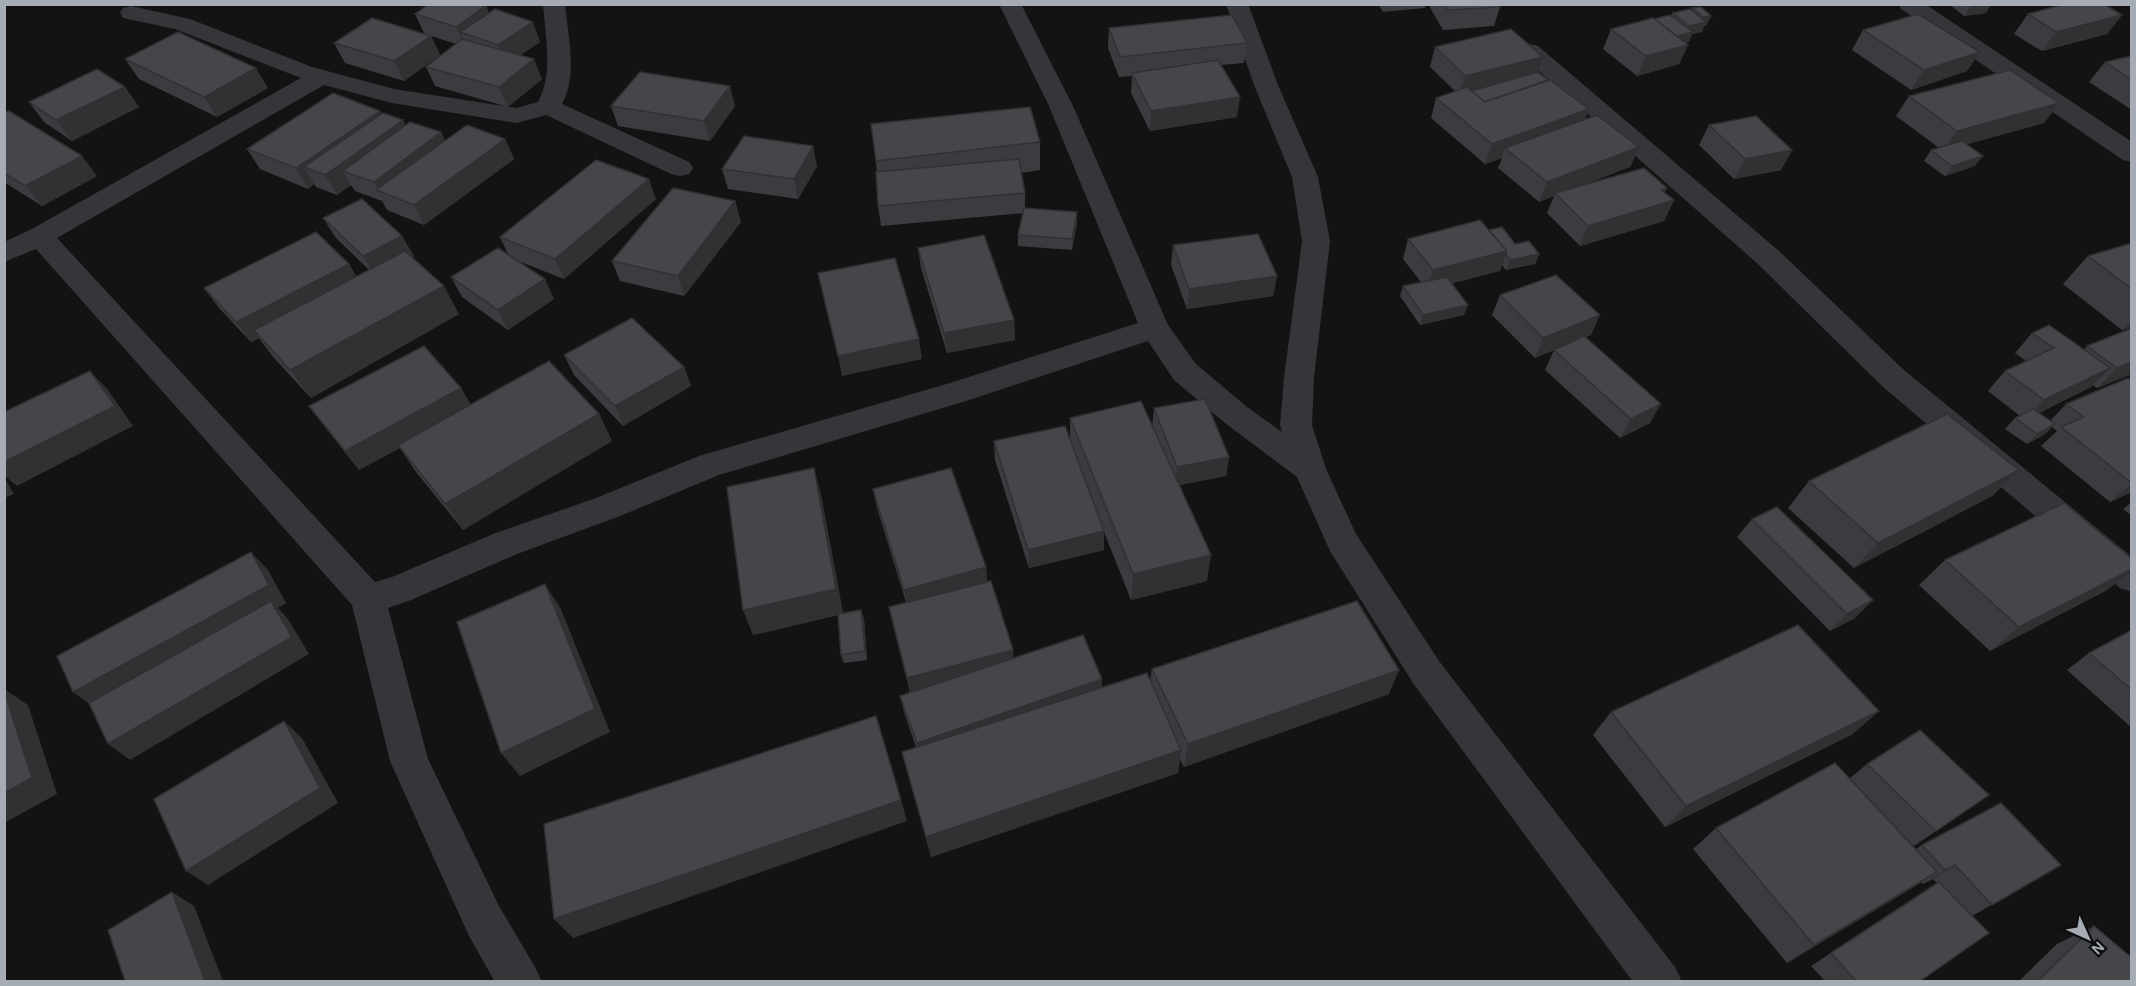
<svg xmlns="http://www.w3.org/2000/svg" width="2136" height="986" viewBox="0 0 2136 986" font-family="'Alegreya Sans',sans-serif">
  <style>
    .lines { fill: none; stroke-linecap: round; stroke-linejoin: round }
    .minor { fill: #343639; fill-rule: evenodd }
    .wall { fill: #3b3c3f }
    .shaded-wall { fill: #303133 }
    .building { fill: #454649; stroke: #303133; stroke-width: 1.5 }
  </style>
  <rect width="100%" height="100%" fill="#131314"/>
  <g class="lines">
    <!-- minor -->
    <g class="minor">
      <path d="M543,4H565C568,37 578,74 562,104L689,162L693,168L689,174L680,176L671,174L546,115L517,123L392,103L324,85L57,238L375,582L392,577L493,534L596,498L699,456L950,383L1138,323L1049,106L999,4H1021L1073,106L1168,325L1196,364L1247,407L1282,432L1280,425L1284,378L1302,241L1292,177L1254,85L1226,4H1248L1278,85L1318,177L1330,241L1314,378L1312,425L1326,469L1356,534L1439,661L1675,967L1682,982H1633L1413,683L1330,551L1297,477L1225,423L1174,380L1148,341L966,401L719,475L620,516L517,554L411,600L388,608L428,759L499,906L535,967L542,982H495L469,936L390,761L352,605L36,249L4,262V242L30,230L301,78L175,29L123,18L120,13L123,8L131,6L190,19L312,67L394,89L516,108L538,102C554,73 545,36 543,4Z"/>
      <polygon points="1898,4 1925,4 2132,142 2132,162 2123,160 1901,9"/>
      <polygon points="1530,44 1538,46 1779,251 1904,370 2132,557 2132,592 2120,588 1882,386 1759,265 1522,56 1518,51 1522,46"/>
    </g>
  </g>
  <!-- wall -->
  <g class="wall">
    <polygon points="1378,4 1426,4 1425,8 1383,12"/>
    <polygon points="1428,4 1499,4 1500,7 1494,26 1443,30"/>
    <polygon points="1949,4 1991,4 1986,13 1964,16"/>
    <polygon points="2057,4 2104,4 2122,15 2107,34 2042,51 2014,34 2028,14 2055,7"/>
    <polygon points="1701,7 1706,26 1704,26 1702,32 1692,34 1689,42 1686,43 1688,45 1679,64 1637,76 1603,49 1611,29 1671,16 1673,13 1691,10 1692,8"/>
    <polygon points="489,13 540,42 520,55 542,79 508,107 435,86 426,67 456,44 431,36 440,55 404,81 345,63 334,43 424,33 415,14"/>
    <polygon points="1109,28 1247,43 1244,63 1221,65 1237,117 1150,131 1131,93 1132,76 1119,77 1108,48"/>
    <polygon points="1863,30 1967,71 1911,90 1852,50"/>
    <polygon points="1435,47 1538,72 1589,109 1585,119 1639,147 1630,167 1580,186 1665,192 1674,200 1664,221 1580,246 1547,213 1554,196 1539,202 1498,168 1502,158 1485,164 1431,118 1436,98 1455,91 1430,67"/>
    <polygon points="2132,56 2132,110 2089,82 2105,62"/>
    <polygon points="125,59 268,88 217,117 139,79"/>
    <polygon points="125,87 139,107 72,141 44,122 29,102"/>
    <polygon points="1909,96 2059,103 2044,123 1967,144 1975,166 1945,176 1924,161 1931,150 1939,148 1896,116"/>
    <polygon points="611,106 735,106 710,141 618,126"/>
    <polygon points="4,113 97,176 42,206 4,182"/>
    <polygon points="381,114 406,126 441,132 445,141 505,139 514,159 424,225 387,210 382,201 355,191 351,185 337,195 316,187 314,184 308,189 260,169 247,149"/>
    <polygon points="871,124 1040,142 1040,170 1021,173 1025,193 1025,209 1077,212 1077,223 1072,250 1018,246 1018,235 1023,213 881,226 878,206 877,172"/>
    <polygon points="1709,125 1792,150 1781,170 1734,179 1699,145"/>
    <polygon points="817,166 798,199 728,189 722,169"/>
    <polygon points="656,199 564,279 513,259 554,299 508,330 462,297 451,277 509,256 500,237"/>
    <polygon points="735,201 741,222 684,296 620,281 612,261"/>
    <polygon points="323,218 414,256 412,257 459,314 311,398 274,358 259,338 251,342 219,308 204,288 349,264 356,277 369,270 336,238"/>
    <polygon points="1489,230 1515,244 1539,254 1535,264 1506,270 1502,265 1500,271 1452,283 1464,315 1420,325 1400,296 1403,286 1421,282 1403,259 1408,239"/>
    <polygon points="2132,243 2132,327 2122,330 2063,284 2088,256"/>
    <polygon points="1173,245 1277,276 1273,296 1187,309 1171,265"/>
    <polygon points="918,248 1014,320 1015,340 947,353 921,268"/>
    <polygon points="1500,295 1591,335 1585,337 1650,423 1620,438 1545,370 1554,350 1556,349 1535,358 1492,315"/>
    <polygon points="2032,333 2084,350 2087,346 2132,374 2097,388 2093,385 2091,387 2039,413 2050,421 2066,404 2132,381 2132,492 2110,502 2041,446 2057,431 2052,427 2045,434 2027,444 2005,429 2015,418 2020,416 1988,391 2005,371 2026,361 2015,353"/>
    <polygon points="564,355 684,367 691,386 623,426 574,375"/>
    <polygon points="461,388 470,405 599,414 612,441 463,530 416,472 400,448 359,470 309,406"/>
    <polygon points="1154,408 1229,457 1226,476 1179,485 1207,581 1131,600 1104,532 1104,550 1029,568 995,460 994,441 1070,439 1070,418 1152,427"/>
    <polygon points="2019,470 1992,496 1854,568 1788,508 1809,481"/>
    <polygon points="873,489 988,582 1013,650 1013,658 1102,679 1102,687 1150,680 1152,669 1389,694 1184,767 1180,759 1178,773 931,857 902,752 916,747 904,712 900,696 910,692 889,607 906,602 877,508"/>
    <polygon points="821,495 843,613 864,619 867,660 844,663 841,655 838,615 753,635"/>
    <polygon points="2132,502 2132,516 2123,509"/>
    <polygon points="1752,519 1855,618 1830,631 1737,537"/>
    <polygon points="2132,559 2132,571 2107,590 1990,651 1919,585 1945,560"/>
    <polygon points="2132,630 2132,728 2067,670 2089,653"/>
    <polygon points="1611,712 1853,734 1665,827 1593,735"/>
    <polygon points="1867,764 1989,795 1914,846 1879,811 1916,849 1922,845 2061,865 1972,916 1920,981 1825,981 1811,966 1937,883 1933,879 1923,884 1921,882 1787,963 1693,849 1716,828 1849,779"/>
    <polygon points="2094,926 2132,981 2019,981 2057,944"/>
  </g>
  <!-- shaded-wall -->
  <g class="shaded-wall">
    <polygon points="1978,4 1991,4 1986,13 1964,16 1971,6"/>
    <polygon points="486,5 494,25 460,32 466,45 464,46 456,27"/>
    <polygon points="2122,15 2107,34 2042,51 2056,32"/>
    <polygon points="1711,16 1706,26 1704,26 1702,32 1692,34 1689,42 1665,49 1670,38 1685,34 1689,26 1700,24 1703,17"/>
    <polygon points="533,22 540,42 506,65 498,45"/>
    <polygon points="431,36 440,55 404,81 394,61"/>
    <polygon points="1688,45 1679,64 1637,76 1646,56"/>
    <polygon points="1980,52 1967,71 1911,90 1924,70"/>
    <polygon points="1543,57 1536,77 1459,96 1465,76"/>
    <polygon points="534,59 542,79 508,107 499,87"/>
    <polygon points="256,68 268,88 217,117 204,97"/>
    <polygon points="730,86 735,106 710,141 704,121"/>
    <polygon points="125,87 139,107 72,141 56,120"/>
    <polygon points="1240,97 1237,117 1150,131 1151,111"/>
    <polygon points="2059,103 2044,123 1943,151 1957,131"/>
    <polygon points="1589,109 1581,129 1505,148 1502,158 1485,164 1492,144"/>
    <polygon points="380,111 390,130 403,120 413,140 343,171 351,185 337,195 325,175 304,167 314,184 308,189 296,168"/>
    <polygon points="441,132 450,152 379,191 374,182"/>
    <polygon points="505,139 514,159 424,225 414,205"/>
    <polygon points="813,146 817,166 798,199 794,179"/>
    <polygon points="1639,147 1630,167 1557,195 1555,193 1554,196 1539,202 1547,182"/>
    <polygon points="1792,150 1781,170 1734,179 1745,159"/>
    <polygon points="82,156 97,176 42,206 25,186"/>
    <polygon points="1983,156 1975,166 1945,176 1952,166"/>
    <polygon points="649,179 656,199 564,279 555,259"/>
    <polygon points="1667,188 1659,205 1674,200 1664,221 1580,246 1588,226"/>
    <polygon points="735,201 741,222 684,296 678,276"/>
    <polygon points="1077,212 1077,223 1072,250 1072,239"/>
    <polygon points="402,236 414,256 375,276 363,256"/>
    <polygon points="1507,251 1500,271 1427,290 1433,270"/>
    <polygon points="1539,254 1535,264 1506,270 1510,260"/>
    <polygon points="349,264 361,284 254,330 259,338 251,342 236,322"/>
    <polygon points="1277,276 1273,296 1187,309 1189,289"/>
    <polygon points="545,279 554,299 508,330 498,310"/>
    <polygon points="444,286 459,314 311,398 290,370"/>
    <polygon points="1468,305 1464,315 1420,325 1423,315"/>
    <polygon points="1600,315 1591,335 1535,358 1543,338"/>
    <polygon points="1014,320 1015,340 947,353 944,333"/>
    <polygon points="2132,320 2132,327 2122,330"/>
    <polygon points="919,339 922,359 842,376 838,356"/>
    <polygon points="2132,362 2132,374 2097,388 2117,368"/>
    <polygon points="684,367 691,386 623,426 615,406"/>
    <polygon points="2110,368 2091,387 2025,420 2044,400"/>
    <polygon points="90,371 108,390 133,426 17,486 4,475 4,462"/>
    <polygon points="461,388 472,407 359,470 345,451"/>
    <polygon points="1661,404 1650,423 1620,438 1631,419"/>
    <polygon points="599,414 612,441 463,530 445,504"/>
    <polygon points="2055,424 2045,434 2027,444 2037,434"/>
    <polygon points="1229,457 1226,476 1175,486 1177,467"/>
    <polygon points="814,468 821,495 843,614 753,635 743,610"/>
    <polygon points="2019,470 1992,496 1854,568 1878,543"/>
    <polygon points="4,477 14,494 4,498"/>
    <polygon points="2132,483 2132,492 2110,502"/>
    <polygon points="1104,531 1104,550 1029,568 1028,550"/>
    <polygon points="251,552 268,570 286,603 278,608 288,619 309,654 130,760 108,744 96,709 73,692"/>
    <polygon points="1211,555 1207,581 1131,600 1133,574"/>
    <polygon points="986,567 988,586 908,608 904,590"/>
    <polygon points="2132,569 2132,571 2107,590 1990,651 2019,627"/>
    <polygon points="545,584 561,609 610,732 520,776 501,753"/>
    <polygon points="1873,600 1855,618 1830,631 1847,614"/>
    <polygon points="861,610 864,619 867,660 865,651"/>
    <polygon points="1013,650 1014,668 910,695 907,678"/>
    <polygon points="1399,670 1389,694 1184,767 1188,744"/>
    <polygon points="1102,679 1101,696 920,759 917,743"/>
    <polygon points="4,689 28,705 57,794 4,823"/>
    <polygon points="1879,711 1853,734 1665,827 1686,806"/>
    <polygon points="284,721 302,738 338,803 208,885 186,871"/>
    <polygon points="1181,750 1178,773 931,857 926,837"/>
    <polygon points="901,800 907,821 573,938 554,919"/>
    <polygon points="1955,865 1933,879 1923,884 1945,870"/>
    <polygon points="1937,872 1906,892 1787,963 1814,945"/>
    <polygon points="172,892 194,906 223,981 205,981"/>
  </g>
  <!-- building -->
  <g class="building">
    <polygon points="429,4 484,4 486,5 456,27 415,14"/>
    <polygon points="1445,4 1499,4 1500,7 1448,10"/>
    <polygon points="2065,4 2104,4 2122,15 2056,32 2028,14"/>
    <polygon points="1701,7 1711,16 1703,17 1692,8"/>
    <polygon points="495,9 533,22 498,45 460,32"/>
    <polygon points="1690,9 1706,22 1689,26 1673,13"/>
    <polygon points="1918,14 1980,52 1924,70 1863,30"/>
    <polygon points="1232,15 1247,43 1120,57 1109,28"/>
    <polygon points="1670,15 1693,32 1677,36 1654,19"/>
    <polygon points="372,18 431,36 394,61 334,43"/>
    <polygon points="1653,18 1688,45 1646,56 1611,29"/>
    <polygon points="1511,29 1543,57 1465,76 1435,47"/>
    <polygon points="178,32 256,68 204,97 125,59"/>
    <polygon points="462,39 534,59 499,87 426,67"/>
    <polygon points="2132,56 2132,80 2105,62"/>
    <polygon points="1218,60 1240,97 1151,111 1132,73"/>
    <polygon points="97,69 125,87 56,120 29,102"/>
    <polygon points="2010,70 2059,103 1957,131 1909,96"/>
    <polygon points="640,72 730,86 704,121 611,106"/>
    <polygon points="1538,72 1548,80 1485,102 1471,91"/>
    <polygon points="1550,80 1589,109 1492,144 1436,98 1467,87 1485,102"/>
    <polygon points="333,93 380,111 296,168 247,149"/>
    <polygon points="1030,107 1040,142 876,161 871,124"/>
    <polygon points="9,111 82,156 25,186 4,173 4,113"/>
    <polygon points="383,113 403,120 325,175 304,167"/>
    <polygon points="1597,115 1639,147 1547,182 1505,148"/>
    <polygon points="1756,116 1792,150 1745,159 1709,125"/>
    <polygon points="410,122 441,132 374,182 343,171"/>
    <polygon points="467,125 505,139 414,205 376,190"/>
    <polygon points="744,136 813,146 794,179 722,169"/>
    <polygon points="1962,141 1983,156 1952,166 1931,150"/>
    <polygon points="1019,159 1025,193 878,206 876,172"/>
    <polygon points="596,160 649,179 555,259 500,237"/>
    <polygon points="1644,168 1667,188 1661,190 1674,200 1588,226 1555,193"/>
    <polygon points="673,188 735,201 678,276 612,261"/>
    <polygon points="362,199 402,236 363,256 323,218"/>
    <polygon points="1024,208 1077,212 1072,239 1018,235"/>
    <polygon points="1480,220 1507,251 1433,270 1408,239"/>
    <polygon points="1502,227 1515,244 1529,241 1539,254 1510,260 1506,255 1507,251 1489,230"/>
    <polygon points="316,232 349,264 236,322 204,288"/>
    <polygon points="1258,234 1277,276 1189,289 1173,245"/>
    <polygon points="984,235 1014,320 944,333 918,248"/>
    <polygon points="2132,243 2132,289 2088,256"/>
    <polygon points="498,248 545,279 498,310 451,277"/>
    <polygon points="405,251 444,286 290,370 254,330"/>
    <polygon points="895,258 919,339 838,356 818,273"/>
    <polygon points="1556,275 1600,315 1543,338 1500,295"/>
    <polygon points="1447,277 1468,305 1423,315 1403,286"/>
    <polygon points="632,318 684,367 615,406 564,355"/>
    <polygon points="2049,325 2110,368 2044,400 2005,371 2054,348 2032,333"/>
    <polygon points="2132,328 2132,362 2117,368 2087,346"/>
    <polygon points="1584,336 1661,404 1631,419 1554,350"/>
    <polygon points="424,346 461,388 345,451 309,406"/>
    <polygon points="549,361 599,414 445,504 398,445"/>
    <polygon points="90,371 115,406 4,462 4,412"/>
    <polygon points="2128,378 2132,381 2132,483 2061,427 2084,417 2066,404"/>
    <polygon points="1205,399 1229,457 1177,467 1154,408"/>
    <polygon points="1141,401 1211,555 1133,574 1070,418"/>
    <polygon points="2033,409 2055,424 2037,434 2015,418"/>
    <polygon points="1947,414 2019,470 1878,543 1809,481"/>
    <polygon points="1065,426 1104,531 1028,550 994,441"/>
    <polygon points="814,468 836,589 743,610 727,487"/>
    <polygon points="951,468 986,567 904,590 873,489"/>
    <polygon points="2064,503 2132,559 2132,569 2019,627 1945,560"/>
    <polygon points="1777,507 1873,600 1847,614 1752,519"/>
    <polygon points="251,552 269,585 73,692 57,656"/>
    <polygon points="991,581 1013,650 907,678 889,607"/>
    <polygon points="545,584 595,709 501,753 457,622"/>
    <polygon points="271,601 292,637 108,744 89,703"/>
    <polygon points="1357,601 1399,670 1188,744 1152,669"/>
    <polygon points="861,610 865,651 841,655 838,614"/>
    <polygon points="1798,625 1879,711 1686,806 1611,712"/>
    <polygon points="2132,630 2132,690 2089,653"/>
    <polygon points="1083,635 1102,679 917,743 900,696"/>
    <polygon points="1147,673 1181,750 926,837 902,752"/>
    <polygon points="4,691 32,778 4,793"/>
    <polygon points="876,716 901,800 554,919 544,824"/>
    <polygon points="284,721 320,788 186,871 154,799"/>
    <polygon points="1920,730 1989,795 1936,831 1867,764"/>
    <polygon points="1835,763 1937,872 1814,945 1716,828"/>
    <polygon points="2001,803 2061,865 1992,905 1955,865 1945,870 1922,845"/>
    <polygon points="1939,882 1989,933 1920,981 1856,981 1831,953"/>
    <polygon points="172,892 205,981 125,981 108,930"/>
    <polygon points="2094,926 2132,958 2132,981 2038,981"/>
  </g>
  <!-- border -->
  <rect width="2136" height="986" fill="none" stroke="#a6acb3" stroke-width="12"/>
  <!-- north arrow -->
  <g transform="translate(2088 938) rotate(135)" stroke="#0e0e0f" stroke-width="4.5" paint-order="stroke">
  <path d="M0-4.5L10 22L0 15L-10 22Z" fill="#a6acb3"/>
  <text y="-9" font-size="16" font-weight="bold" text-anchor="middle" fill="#a6acb3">N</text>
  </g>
</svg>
